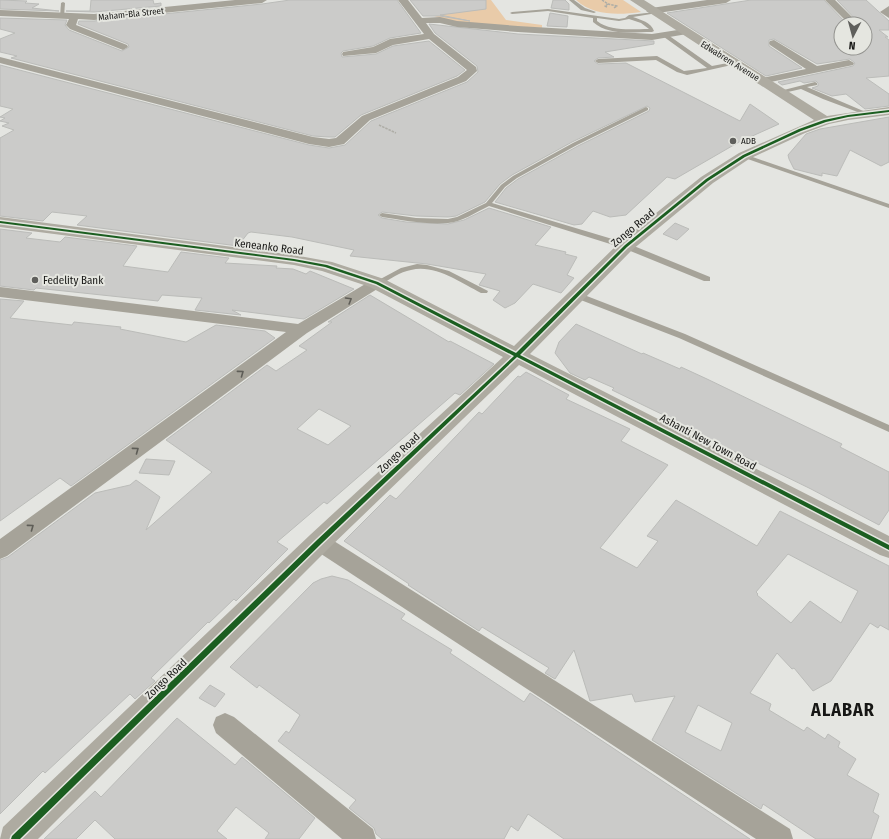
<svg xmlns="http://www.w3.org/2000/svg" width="889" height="839" viewBox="0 0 889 839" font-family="'Fira Sans Condensed',sans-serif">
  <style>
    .green { fill: #e9cba9 }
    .building { fill: #cbcbc9; stroke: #bbbcb9; fill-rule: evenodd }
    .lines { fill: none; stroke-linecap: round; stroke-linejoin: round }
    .path { stroke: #aeada6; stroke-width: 1.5; stroke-dasharray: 2.5 1; stroke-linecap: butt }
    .lane { fill: #a6a399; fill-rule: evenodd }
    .street { fill: #a6a399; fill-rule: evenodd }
    .secondary { fill: #aeaba1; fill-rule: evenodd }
    .cycleway-casing { stroke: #e5e6e0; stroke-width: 3 }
    .cycleway { fill: #1b5e20; fill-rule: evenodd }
    .oneway { stroke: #5e5d57 }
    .poi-dot { fill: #5f5f5c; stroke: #e5e6e0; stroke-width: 1.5 }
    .labels { text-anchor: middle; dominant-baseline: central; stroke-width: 4; stroke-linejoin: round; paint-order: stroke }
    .far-street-label { font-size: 9px; fill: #171715; stroke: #e5e6e0 }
    .far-poi-label { font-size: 9px; fill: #171715; stroke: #e5e6e0; text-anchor: start }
    .street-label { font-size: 11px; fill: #171715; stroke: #e5e6e0 }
    .poi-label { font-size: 11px; fill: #171715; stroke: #e5e6e0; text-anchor: start }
    .near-district-label { font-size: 18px; font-weight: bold; letter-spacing: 1px; fill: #171715; stroke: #e5e6e0 }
  </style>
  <rect width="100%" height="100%" fill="#e4e5e1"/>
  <!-- green -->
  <g class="green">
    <polygon points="439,0 491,0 506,20 542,25 542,28 453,22 428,14"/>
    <path d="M576,0H623L641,12C618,15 594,16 576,0Z"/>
  </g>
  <!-- building -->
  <g class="building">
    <polygon points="0,0 27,1 25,3 39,4 32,8 59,11 0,9"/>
    <polygon points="91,0 153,0 154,4 161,3 161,6 94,12 66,11 90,11"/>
    <polygon points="290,0 397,0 421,33 390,38 373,46 343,51 341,53 342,57 376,54 393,46 429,41 465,70 457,76 361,115 335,137 329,137 313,136 11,58 17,56 0,52 0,39 15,33 0,29 0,18 67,20 65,25 69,30 122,51 129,47 128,44 78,24 79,21 94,21 262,4"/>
    <polygon points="410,0 486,0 486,9 440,15 470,21 440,16 423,16"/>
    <polygon points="553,0 565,0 569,4 569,10 551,8"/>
    <polygon points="751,0 824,0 847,24 841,24 841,48 865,48 865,24 860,24 837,0 866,0 889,21 889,30 879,30 888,37 885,37 889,40 889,76 866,78 889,94 889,106 865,109 846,94 832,96 812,88 818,86 818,83 816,81 804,83 800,81 782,85 778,82 853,66 855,63 850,59 817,64 774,39 769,40 769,46 802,68 766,76 667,13"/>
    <polygon points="550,13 568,16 567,27 547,26"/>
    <polygon points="429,24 518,34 654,41 654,44 605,52 614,57 598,58 594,61 598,64 626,63 740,121 750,104 779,124 739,142 675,179 667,177 626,215 610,217 593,211 582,224 574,225 495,202 506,188 518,179 578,146 649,111 650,108 647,106 572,142 512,175 500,184 485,202 456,216 448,217 416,216 382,212 378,215 382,218 406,222 448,224 464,220 489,208 551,227 535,245 566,252 565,254 577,257 567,275 574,278 561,293 533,284 515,303 505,308 493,300 500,291 479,285 486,274 427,264 350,256 354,250 292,237 251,232 248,233 238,246 77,225 87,216 52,212 43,221 0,216 0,138 14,130 2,126 9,123 0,121 5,118 0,117 13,109 0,106 0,65 309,145 329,148 345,145 371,121 467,82 478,72 477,66 435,33"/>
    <polygon points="889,117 889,162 881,166 850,150 837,176 822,173 822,176 794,169 789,159 788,155 806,134 820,129"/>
    <polygon points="675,223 689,229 677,240 663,234"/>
    <polygon points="0,229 32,233 26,238 60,242 65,237 137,246 123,266 168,272 181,252 229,258 225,263 277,266 276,268 293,269 306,274 310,271 354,289 304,319 232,310 241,315 195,310 202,298 162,295 158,301 36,288 34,290 0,286"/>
    <path d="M370,295L449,342L450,341L494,364L460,395L455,393L327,504L324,502L277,542L288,549L236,601L234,599L209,623L208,622L151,678L155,681L135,699L130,694L45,773L43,771L0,814V560L8,557L95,493L130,485L136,480L160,497L146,530L212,472L166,440L267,365L276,371L307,350L299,346L332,322H328ZM319,409L351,426L328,445L297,429Z"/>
    <polygon points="0,299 24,301 10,318 72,325 74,322 121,327 120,329 186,342 216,325 265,331 275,338 71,486 60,478 0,521"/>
    <polygon points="576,324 642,354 643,353 680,369 681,367 707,379 842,444 840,447 889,472 889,510 879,525 811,489 676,423 678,422 612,390 614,388 589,377 585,380 570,373 555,353 559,342"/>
    <path d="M526,372L569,395L566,399L630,429L621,441L668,465L600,548L637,568L658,541L647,536L676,500L757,546L780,511L889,566V630L880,625L878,628L870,623L831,681L813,691L794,668L792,669L777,653L750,693L771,704L769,710L804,731L807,727L825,739L828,734L840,742L838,747L856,759L847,775L879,794L873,812L879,816L871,839H816L763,804L761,809L652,740L675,696L635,702L632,694L590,701L574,650L555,679L545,673L549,668L482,627L479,631L408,585L409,584L344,541L390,495L396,499L479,412L482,414L518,376L520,377ZM788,554L858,591L841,623L810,601L791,623L757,595L758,594L756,592ZM698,705L732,723L721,751L685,732Z"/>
    <polygon points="146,459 175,461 169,475 139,473"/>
    <polygon points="332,576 348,580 405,614 401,619 452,650 450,653 524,702 530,693 750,839 564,839 528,814 518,831 511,826 504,839 382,839 376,834 374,828 349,808 356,800 278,741 286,731 289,733 300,715 259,685 257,688 230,667 313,583 321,579"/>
    <polygon points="210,685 225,694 215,707 199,698"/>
    <polygon points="177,718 235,765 242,757 315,818 299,839 265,839 269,833 236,807 217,831 227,839 115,839 95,820 76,839 44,839 95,791 101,797"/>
  </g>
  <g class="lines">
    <!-- path -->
    <g class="path">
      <polyline points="602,0 608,4 617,6 614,8"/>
      <polyline points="607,7 605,6 608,4"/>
      <polyline points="379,125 396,133"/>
    </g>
    <!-- lane -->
    <g class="lane">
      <polygon points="569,0 574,0 585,8 596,12 594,13 581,10"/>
      <polygon points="63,2 65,3 64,17 62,18 60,17 61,3"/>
      <path d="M548,9L619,19L625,18L629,15L655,12L657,13L633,17C641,20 651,22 654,31L652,32C632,32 609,36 593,22V18L548,11L512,14L510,13L512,12ZM597,18L619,21L629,19L641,23L649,29C632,29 611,32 597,21Z"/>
      <polygon points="664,35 668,35 712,66 733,62 736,64 687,75 677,72 656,60 598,63 595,61 598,59 657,56 684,71 707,68 664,37"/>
      <polygon points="815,82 817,83 817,85 807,87 868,113 863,114 823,99 801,89 779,94 776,92"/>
      <path d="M646,107L648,108V110L577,145L517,178L505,187L492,203L629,244L710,277V281H704L623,248L489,206C476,212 462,222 448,223C426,225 403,220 382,217L379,215L382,213L416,218L448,219L457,217L486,203L501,185L513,176L573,143Z"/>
      <polygon points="744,154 889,204 889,208 742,157 742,155"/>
      <path d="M417,264L427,265L449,271L488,291L487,293H481C461,283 435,264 411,270C400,272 390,279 380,285H377L373,283L401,268Z"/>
      <polygon points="573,293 579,293 685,334 889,425 889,432 679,338 573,297"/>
    </g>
    <!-- street -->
    <g class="street">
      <polygon points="235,0 267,0 262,3 94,20 78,19 76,25 127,45 128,47 123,50 70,29 66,25 69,19 0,16 0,10 94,14"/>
      <polygon points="398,0 408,0 422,18 440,17 457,21 518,26 652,34 684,29 689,32 687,34 652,40 518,32 457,27 440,23 426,23 434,34 476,67 477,71 466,81 370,120 344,144 329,147 309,144 0,63 0,57 313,137 329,139 336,138 362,116 458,77 467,70 429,39 393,45 376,53 343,56 342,54 343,52 373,47 390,39 424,34"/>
      <polygon points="707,0 731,0 726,3 651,14 646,11 651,8"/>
      <polygon points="825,0 835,0 859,24 849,24"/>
      <polygon points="889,6 889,18 880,12"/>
      <polygon points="774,40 817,66 849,60 854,63 853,65 761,84 757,83 756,81 757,79 806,69 770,45 769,43 770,41"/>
      <polygon points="377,278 382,280 385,283 382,286 307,333 7,556 0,559 0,539 286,332 0,297 0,287 298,324 372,280"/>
      <polygon points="319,534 326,536 790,829 793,839 756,839 312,548 309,542 312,536"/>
      <polygon points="225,713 234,717 373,829 376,839 342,839 216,733 213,725 216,717"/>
    </g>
    <!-- secondary -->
    <polygon class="secondary" points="630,0 644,0 827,116 889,107 889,115 848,120 829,124 805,133 749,159 713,183 632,250 530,354 889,536 889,558 880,555 519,365 328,549 38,839 0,839 3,827 310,535 503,357 370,287 322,271 294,265 0,227 0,217 294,255 332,262 384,279 514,346 620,242 701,177 739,153 814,120"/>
    <!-- cycleway casing -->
    <g class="cycleway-casing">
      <polygon id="cycleway" points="889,110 889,112 848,117 826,122 801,131 745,157 708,181 627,247 520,355 889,545 889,550 517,357 321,544 20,839 11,839 12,836 317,540 514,356 376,284 325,267 294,261 0,223 0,221 294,259 327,265 378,282 516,353 625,245 706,179 743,155 799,129 824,120 848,115"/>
    </g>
    <!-- cycleway -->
    <use href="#cycleway" class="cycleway"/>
  </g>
  <!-- one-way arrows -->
  <defs><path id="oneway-chevron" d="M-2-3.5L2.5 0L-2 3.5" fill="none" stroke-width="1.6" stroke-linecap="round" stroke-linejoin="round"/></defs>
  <g class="oneway">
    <use href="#oneway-chevron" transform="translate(349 300) rotate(-31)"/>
    <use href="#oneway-chevron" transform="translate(241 373) rotate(-36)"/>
    <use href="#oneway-chevron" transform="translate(136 450) rotate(-36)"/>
    <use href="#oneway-chevron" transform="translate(31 527) rotate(-36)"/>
  </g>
  <!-- markers -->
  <g class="poi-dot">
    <circle cx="733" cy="141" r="4"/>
    <circle cx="35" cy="280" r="4"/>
  </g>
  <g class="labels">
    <!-- far-street labels -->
    <g class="far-street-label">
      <text transform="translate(131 14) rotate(-6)">Maham-Bla Street</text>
      <text transform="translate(730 61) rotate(32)">Edwabrem Avenue</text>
    </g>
    <!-- far-poi labels -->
    <g class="far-poi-label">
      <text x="741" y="141">ADB</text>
    </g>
    <!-- street labels -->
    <g class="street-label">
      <text transform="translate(633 228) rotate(-40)">Zongo Road</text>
      <text transform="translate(269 247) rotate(7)">Keneanko Road</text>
      <text transform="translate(708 442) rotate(28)">Ashanti New Town Road</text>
      <text transform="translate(399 453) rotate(-43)">Zongo Road</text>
      <text transform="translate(166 679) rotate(-44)">Zongo Road</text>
    </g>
    <!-- poi labels -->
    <g class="poi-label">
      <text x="43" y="280">Fedelity Bank</text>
    </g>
    <!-- near-district labels -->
    <g class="near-district-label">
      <text x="843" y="710">ALABAR</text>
    </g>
  </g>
  <!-- north arrow -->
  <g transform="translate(853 36) rotate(186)"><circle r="19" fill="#e5e6e0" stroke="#93938f"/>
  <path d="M0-3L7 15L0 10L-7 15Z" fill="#5f5f5c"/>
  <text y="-6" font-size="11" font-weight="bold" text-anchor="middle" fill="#171715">N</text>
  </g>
</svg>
